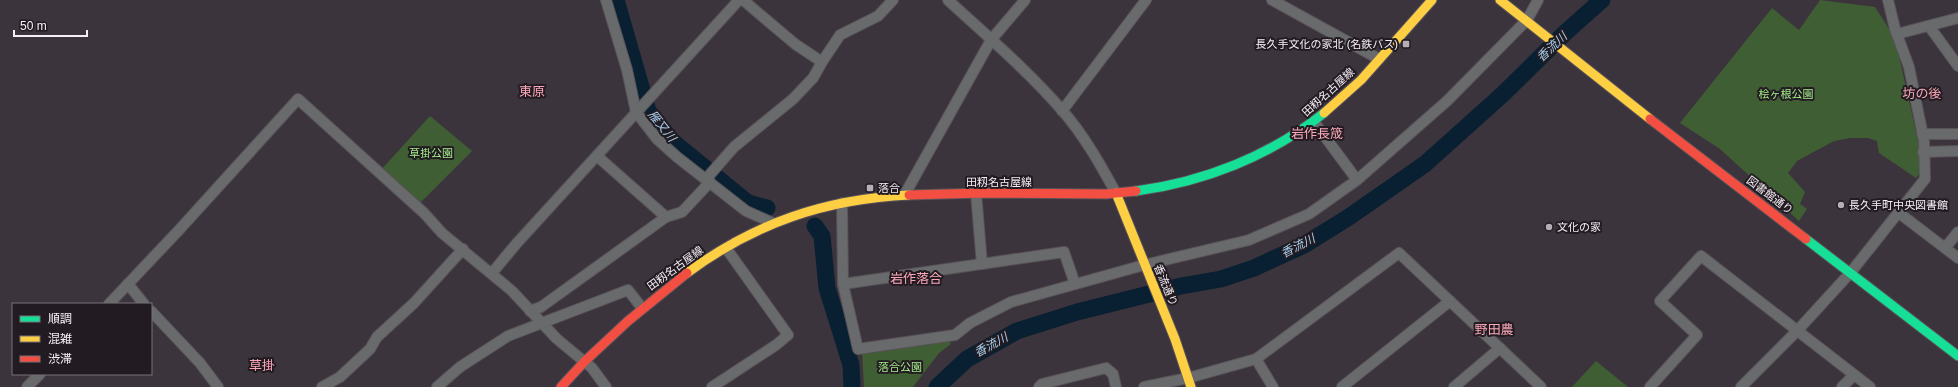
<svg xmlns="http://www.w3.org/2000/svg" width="1958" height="387" viewBox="0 0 1958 387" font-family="Helvetica,'Noto Sans JP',sans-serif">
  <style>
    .green { fill: #3f5e33 }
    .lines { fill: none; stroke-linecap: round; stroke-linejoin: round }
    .river { stroke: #082031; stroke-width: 17 }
    .street-casing { stroke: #595359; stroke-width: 12 }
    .fast-casing { stroke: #595359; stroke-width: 11 }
    .slow-casing { stroke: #595359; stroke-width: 11 }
    .jam-casing { stroke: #595359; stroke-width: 11 }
    .street { stroke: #686a6b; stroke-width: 10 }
    .fast { stroke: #16e098; stroke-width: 9 }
    .slow { stroke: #ffcf43; stroke-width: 9 }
    .jam { stroke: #f24e42; stroke-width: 9 }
    .poi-dot { fill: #b6adb6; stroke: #221c22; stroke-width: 1.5 }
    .labels { text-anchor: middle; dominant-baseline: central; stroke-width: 4; stroke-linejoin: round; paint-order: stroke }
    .poi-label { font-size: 11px; fill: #f8eef7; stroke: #221c22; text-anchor: start }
    .street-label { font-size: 11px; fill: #f8eef7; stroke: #221c22 }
    .park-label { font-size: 11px; fill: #a3eb88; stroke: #221c22 }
    .water-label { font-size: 12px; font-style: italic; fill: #a8d0ee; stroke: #221c22 }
    .quarter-label { font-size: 13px; fill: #fba7b9; stroke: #221c22 }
  </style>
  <rect width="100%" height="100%" fill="#3c343c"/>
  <!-- green -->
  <g class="green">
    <polygon points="1820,0 1875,7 1895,38 1924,168 1916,178 1879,153 1877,141 1868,138 1850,138 1834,141 1797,161 1788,173 1805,192 1800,204 1807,209 1799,221 1720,149 1680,123 1772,8 1799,30"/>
    <polygon points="430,116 472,151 419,204 381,170"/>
    <polygon points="949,340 951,344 939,353 913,387 864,387 862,352"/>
    <polygon points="1596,361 1628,387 1572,387"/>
  </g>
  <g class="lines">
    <!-- river -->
    <g class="river">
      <polyline points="616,0 648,111 672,141 748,203 767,208"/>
      <polyline points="815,226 822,236 827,288 851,365 852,387"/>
      <polyline points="937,387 967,359 1017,331 1077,312 1181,286 1221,279 1254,268 1304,245 1349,217 1425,164 1503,94 1566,32 1602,0"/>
    </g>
    <!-- street casing -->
    <g class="street-casing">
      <g id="street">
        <polyline points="606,0 627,70 636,112 657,139 677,157 746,211 773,223"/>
        <polyline points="743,0 795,44 822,62"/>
        <path d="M948,0C987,36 1027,70 1061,109C1084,135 1100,164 1116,193"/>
        <polyline points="1272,0 1379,59"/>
        <polyline points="1929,26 1958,66"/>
        <polyline points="1897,34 1958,18"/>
        <polyline points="1062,111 1146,0"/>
        <polyline points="1314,122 1357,180"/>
        <polyline points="1922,134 1958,134"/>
        <polyline points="1923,152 1958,151"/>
        <polyline points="597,156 666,217"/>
        <polyline points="706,179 734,147 793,99 813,78 822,62 840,35 878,16 893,0"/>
        <polyline points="976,193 982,264"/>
        <polyline points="905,194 991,40 1025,0"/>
        <polyline points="842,203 843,284 858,349 955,335 970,323 1011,302 1144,265 1249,240 1309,214 1357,180 1447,101 1527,20 1538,0"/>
        <polyline points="1899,213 1958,258"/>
        <polyline points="1945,248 1958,232"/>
        <polyline points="492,273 517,243 739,0"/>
        <polyline points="128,284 144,304"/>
        <polyline points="843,284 1064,252 1075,284"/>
        <polyline points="109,304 179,230 298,99 424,213 442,233 512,291 557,339 592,368 606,387"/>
        <polyline points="151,311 200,363 218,387"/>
        <polyline points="530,311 541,307 666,217 682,212 710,182"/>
        <polyline points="1256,359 1273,387"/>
        <polyline points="27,387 40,374"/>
        <polyline points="322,387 340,377 370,349 377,337 414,303 463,249"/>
        <polyline points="437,387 460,367 508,336 628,290 642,308"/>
        <polyline points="712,387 776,345 788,335 726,248"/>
        <polyline points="1039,387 1042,384 1106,368 1113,374 1116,387"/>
        <polyline points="1144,387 1188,378 1256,359 1399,253 1541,387"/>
        <polyline points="1342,387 1450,301"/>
        <polyline points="1454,387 1500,348"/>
        <polyline points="1650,387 1697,335 1660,301 1701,256 1870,387"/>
        <polyline points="1741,387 1797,331 1851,272 1925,179 1924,141 1909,67 1895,29 1888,0"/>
        <polyline points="1842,387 1854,375"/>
      </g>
    </g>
    <!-- fast casing -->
    <g class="fast-casing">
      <g id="fast">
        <path d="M1136,191C1204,182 1270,156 1324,113"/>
        <polyline points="1806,239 1958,356"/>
      </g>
    </g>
    <!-- slow casing -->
    <g class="slow-casing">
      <g id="slow">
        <polyline points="1500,0 1650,119"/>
        <polyline points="1324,113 1361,80 1432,0"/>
        <polyline points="1116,193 1175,339 1191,387"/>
        <path d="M687,273C755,223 825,199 909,195"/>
      </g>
    </g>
    <!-- jam casing -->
    <g class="jam-casing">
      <g id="jam">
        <polyline points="1650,119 1806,239"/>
        <polyline points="909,195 982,193 1106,194 1136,191"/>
        <polyline points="561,387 585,361 628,321 687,273"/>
      </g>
    </g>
    <!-- street -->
    <use href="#street" class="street"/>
    <!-- fast -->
    <use href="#fast" class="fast"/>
    <!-- slow -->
    <use href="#slow" class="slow"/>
    <!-- jam -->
    <use href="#jam" class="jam"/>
  </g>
  <!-- markers -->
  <g class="poi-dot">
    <rect x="1402" y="40" width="8" height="8" rx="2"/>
    <rect x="866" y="184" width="8" height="8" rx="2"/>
    <circle cx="1841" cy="205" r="4"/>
    <circle cx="1549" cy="227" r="4"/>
  </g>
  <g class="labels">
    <!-- poi labels -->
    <g class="poi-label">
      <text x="1398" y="44" text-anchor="end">長久手文化の家北 (名鉄バス)</text>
      <text x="878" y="188">落合</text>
      <text x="1849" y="205">長久手町中央図書館</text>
      <text x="1557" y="227">文化の家</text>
    </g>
    <!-- street labels -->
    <g class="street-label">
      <text transform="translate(1328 92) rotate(-42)">田籾名古屋線</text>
      <text x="999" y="182">田籾名古屋線</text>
      <text transform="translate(1770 195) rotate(37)">図書館通り</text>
      <text transform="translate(675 268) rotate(-36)">田籾名古屋線</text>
      <text transform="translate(1166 285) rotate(67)">香流通り</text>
    </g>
    <!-- park labels -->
    <g class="park-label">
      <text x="1786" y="94">桧ヶ根公園</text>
      <text x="431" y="153">草掛公園</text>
      <text x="900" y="367">落合公園</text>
    </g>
    <!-- water labels -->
    <g class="water-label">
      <text transform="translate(1552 47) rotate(-43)">香流川</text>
      <text transform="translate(662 126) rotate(51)">雁又川</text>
      <text transform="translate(1298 246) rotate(-27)">香流川</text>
      <text transform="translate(991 345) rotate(-29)">香流川</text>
    </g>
    <!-- quarter labels -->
    <g class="quarter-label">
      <text x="532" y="91">東原</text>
      <text x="1922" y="93">坊の後</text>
      <text x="1317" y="133">岩作長筬</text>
      <text x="916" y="278">岩作落合</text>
      <text x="1494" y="329">野田農</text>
      <text x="262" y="365">草掛</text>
    </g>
  </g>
  <!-- legend -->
  <rect x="12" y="303" width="140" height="72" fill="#221c22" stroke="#787077"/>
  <rect x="20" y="316" width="20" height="6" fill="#16e098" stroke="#787077"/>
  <text x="48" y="323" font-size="12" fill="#f8eef7">順調</text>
  <rect x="20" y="336" width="20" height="6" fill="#ffcf43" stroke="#787077"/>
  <text x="48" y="343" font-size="12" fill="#f8eef7">混雑</text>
  <rect x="20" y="356" width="20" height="6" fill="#f24e42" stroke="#787077"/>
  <text x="48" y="363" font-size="12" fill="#f8eef7">渋滞</text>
  <!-- scale -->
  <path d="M14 30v6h73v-6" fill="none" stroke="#f8eef7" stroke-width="2"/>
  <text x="20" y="30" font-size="12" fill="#f8eef7" stroke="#221c22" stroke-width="3" paint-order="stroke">50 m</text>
</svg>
